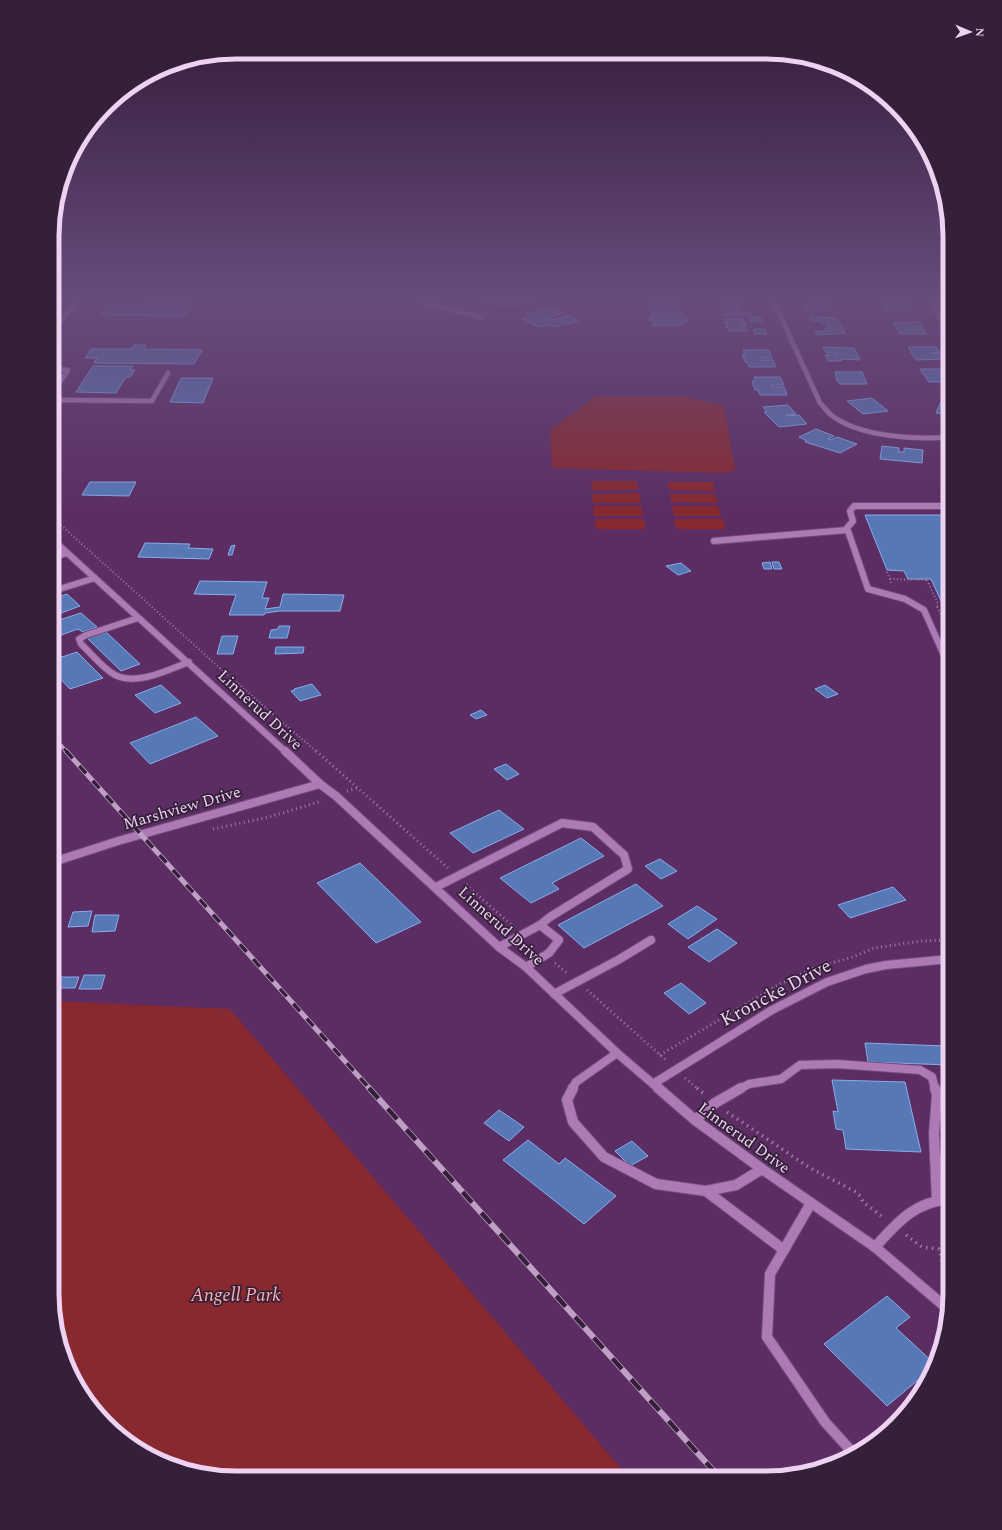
<svg xmlns="http://www.w3.org/2000/svg" width="1002" height="1530" viewBox="0 0 1002 1530" font-family="Spectral,serif">
  <style>
    .green { fill: #87292e }
    .building { fill: #5678b5; stroke: #88adee }
    .lines { fill: none; stroke-linecap: round; stroke-linejoin: round }
    .minor-far3-casing { stroke: #734c7a; stroke-width: 6 }
    .minor-far2-casing { stroke: #734c7a; stroke-width: 8 }
    .minor-far1-casing { stroke: #734c7a; stroke-width: 10 }
    .minor-casing { stroke: #734c7a; stroke-width: 12 }
    .path-far3 { stroke: #a07aa6; stroke-width: 1.5; stroke-dasharray: 0.5 2; stroke-linecap: butt }
    .path-far2 { stroke: #a07aa6; stroke-width: 2; stroke-dasharray: 1 2.5; stroke-linecap: butt }
    .path-far1 { stroke: #a07aa6; stroke-width: 3; stroke-dasharray: 1 3.5; stroke-linecap: butt }
    .path { stroke: #a07aa6; stroke-width: 3.5; stroke-dasharray: 1.5 4.5; stroke-linecap: butt }
    .minor-far3 { stroke: #ad7ab5; stroke-width: 4.5 }
    .minor-far2 { stroke: #ad7ab5; stroke-width: 6 }
    .minor-far1 { stroke: #ad7ab5; stroke-width: 8 }
    .minor { stroke: #ad7ab5; stroke-width: 10 }
    .rail-far2-casing { stroke: #c09fc6; stroke-width: 4 }
    .rail-far1-casing { stroke: #c09fc6; stroke-width: 5 }
    .rail-casing { stroke: #c09fc6; stroke-width: 6 }
    .rail-far2 { stroke: #352039; stroke-width: 2.5; stroke-dasharray: 8; stroke-linecap: butt }
    .rail-far1 { stroke: #352039; stroke-width: 3.5; stroke-dasharray: 10; stroke-linecap: butt }
    .rail { stroke: #352039; stroke-width: 4.5; stroke-dasharray: 14; stroke-linecap: butt }
    .labels { text-anchor: middle; dominant-baseline: central; stroke-width: 3.5; stroke-linejoin: round; paint-order: stroke }
    .street-label { font-size: 16px; fill: #edd2f2; stroke: #352039 }
    .near-street-label { font-size: 19px; fill: #edd2f2; stroke: #352039 }
    .near-park-label { font-size: 19px; font-style: italic; fill: #feadab; stroke: #352039 }
    .rim { fill: none; stroke: #edd2f2; stroke-width: 5 }
  </style>
  <rect width="100%" height="100%" fill="#5b2d63"/>
  <!-- green -->
  <g class="green">
    <polygon points="596,396 684,396 724,406 735,470 727,473 552,468 550,430"/>
    <polygon points="591,481 637,481 638,490 592,490"/>
    <polygon points="668,482 713,482 715,491 669,490"/>
    <polygon points="639,493 641,503 593,503 592,494"/>
    <polygon points="670,494 715,494 718,503 671,502"/>
    <polygon points="593,506 641,506 643,516 594,516"/>
    <polygon points="672,506 718,506 721,516 674,516"/>
    <polygon points="595,519 644,519 646,529 596,529"/>
    <polygon points="674,519 723,519 725,529 676,529"/>
    <polygon points="52,1001 230,1009 629,1478 212,1476 166,1464 124,1440 90,1406 66,1365 52,1294"/>
  </g>
  <!-- building -->
  <g class="building">
    <polygon points="166,298 195,298 184,317 100,314 107,305 143,305 145,303 163,303"/>
    <polygon points="481,298 509,298 504,299 506,300 531,298 536,300 511,306 506,304 496,306"/>
    <polygon points="649,298 682,298 679,310 682,310 683,316 687,318 688,321 683,322 684,325 653,325 653,321 649,320 649,318 653,316 650,307 648,307 647,305 652,305 651,299"/>
    <polygon points="800,298 826,298 832,310 806,311 805,308 815,308 813,305 817,305 816,302 811,302 810,298"/>
    <polygon points="718,300 746,300 747,302 735,302 739,312 750,312 751,315 724,315 722,309 726,309 725,305 720,305"/>
    <polygon points="879,300 906,300 909,305 902,306 910,306 912,310 886,310"/>
    <polygon points="551,308 564,313 543,318 552,319 547,320 548,321 570,315 579,321 554,327 549,325 538,327 522,319 532,316 527,314"/>
    <polygon points="749,317 761,317 763,322 751,322"/>
    <polygon points="810,317 837,318 845,333 817,335 815,331 826,331 825,328 829,328 828,324 823,324 821,321 811,321"/>
    <polygon points="725,319 743,319 743,321 747,323 741,323 742,324 745,324 747,331 728,331 730,331 729,329 725,327 728,327 727,324 723,323 729,323 728,321 725,321"/>
    <polygon points="893,322 920,322 923,327 916,327 917,329 923,329 927,334 900,334"/>
    <polygon points="753,329 765,329 767,334 755,334"/>
    <polygon points="134,345 146,345 144,349 202,350 194,364 94,363 97,358 85,358 91,349 132,349"/>
    <polygon points="823,347 854,348 860,360 841,359 842,361 828,361 825,355 837,355 836,353 826,353"/>
    <polygon points="908,347 936,347 940,353 932,353 940,354 944,359 916,360"/>
    <polygon points="743,350 769,350 772,358 761,358 762,360 773,360 776,367 749,367 747,362 745,362 742,354 745,354"/>
    <polygon points="93,366 133,366 130,370 135,370 130,377 126,377 116,393 76,392"/>
    <polygon points="920,369 950,369 950,375 946,375 950,376 950,382 929,382"/>
    <polygon points="835,372 862,372 867,384 840,384 837,381"/>
    <polygon points="754,377 780,377 784,385 771,385 772,387 784,387 787,395 760,395 758,390 755,390 752,381 755,381"/>
    <polygon points="181,378 213,378 203,403 170,402"/>
    <polygon points="872,398 888,411 863,414 847,401"/>
    <polygon points="942,399 950,400 950,415 936,413"/>
    <polygon points="788,405 796,414 786,415 787,416 799,415 807,424 779,427 764,412 767,412 763,407"/>
    <polygon points="816,429 834,436 828,439 830,440 837,437 857,444 840,453 805,442 807,441 799,437"/>
    <polygon points="882,446 899,448 899,452 904,452 904,448 923,450 922,463 880,459"/>
    <polygon points="90,482 136,482 129,496 82,495"/>
    <polygon points="865,515 950,515 950,621 931,579 908,579 904,571 887,570"/>
    <polygon points="145,543 190,544 188,548 213,549 209,559 138,557"/>
    <polygon points="235,545 232,555 228,555 231,546"/>
    <polygon points="770,562 772,569 764,569 762,563"/>
    <polygon points="772,562 779,562 782,569 774,569"/>
    <polygon points="681,563 691,571 678,575 666,566"/>
    <polygon points="200,581 267,582 262,598 269,598 265,609 280,607 283,594 344,595 340,611 280,611 265,613 264,615 229,615 236,595 194,594"/>
    <polygon points="67,594 80,606 53,616 53,599"/>
    <polygon points="81,613 97,627 83,632 78,629 53,638 53,622"/>
    <polygon points="279,626 290,626 287,638 269,638 271,630 278,629"/>
    <polygon points="106,632 140,664 121,671 87,638"/>
    <polygon points="222,636 238,636 233,654 217,654"/>
    <polygon points="276,647 304,647 303,653 275,654"/>
    <polygon points="53,648 62,657 77,652 103,678 70,689 53,671"/>
    <polygon points="312,684 321,695 300,701 291,691 295,690 294,689"/>
    <polygon points="161,685 181,703 155,713 135,695"/>
    <polygon points="825,685 838,694 827,698 815,689"/>
    <polygon points="481,710 487,715 476,719 470,715"/>
    <polygon points="196,717 218,736 150,764 130,743"/>
    <polygon points="506,764 519,774 507,780 494,769"/>
    <polygon points="499,810 524,829 473,853 450,833"/>
    <polygon points="581,838 604,856 552,883 559,889 531,903 500,878"/>
    <polygon points="660,859 677,871 661,879 645,866"/>
    <polygon points="360,863 421,922 376,943 317,883"/>
    <polygon points="636,884 663,906 584,948 558,925"/>
    <polygon points="893,887 906,900 850,918 838,905"/>
    <polygon points="697,906 717,919 688,939 668,924"/>
    <polygon points="92,911 88,926 68,927 73,912"/>
    <polygon points="95,915 119,915 115,931 92,932"/>
    <polygon points="717,929 737,943 709,962 688,947"/>
    <polygon points="84,975 105,975 101,989 79,989"/>
    <polygon points="55,977 79,977 75,988 52,988"/>
    <polygon points="681,983 706,1003 689,1014 664,993"/>
    <polygon points="865,1043 945,1046 949,1065 868,1062"/>
    <polygon points="832,1080 905,1082 921,1152 846,1149 843,1130 836,1129 833,1111 838,1112"/>
    <polygon points="499,1110 524,1127 509,1141 484,1123"/>
    <polygon points="945,1131 950,1131 950,1145"/>
    <polygon points="528,1140 559,1164 565,1158 616,1196 584,1224 503,1160"/>
    <polygon points="632,1141 648,1156 630,1166 615,1151"/>
    <polygon points="887,1296 910,1317 896,1328 936,1365 887,1406 824,1344"/>
  </g>
  <g class="lines">
    <!-- minor-far3 casing -->
    <g class="minor-far3-casing">
      <g id="minor-far3">
        <polyline points="413,298 429,304 481,317"/>
        <path d="M766,298L772,301L776,306L820,403C824,407 827,411 830,414C857,437 917,440 950,437"/>
        <polyline points="934,298 932,305 950,333"/>
        <polyline points="53,331 78,298"/>
        <polyline points="53,369 68,370 53,392"/>
        <polyline points="53,400 152,401 168,373"/>
      </g>
    </g>
    <!-- minor-far2 casing -->
    <g class="minor-far2-casing">
      <g id="minor-far2">
        <polyline points="950,506 854,506 850,511 853,521 847,528 868,589 905,599 924,610 950,669"/>
        <path d="M53,540C130,611 209,681 286,752"/>
        <polyline points="714,541 847,530"/>
        <polyline points="53,557 67,553"/>
        <polyline points="53,591 95,578"/>
        <path d="M138,618L86,635L79,639L81,644C92,654 102,668 115,675C137,686 168,670 189,662"/>
      </g>
    </g>
    <!-- minor-far1 casing -->
    <g class="minor-far1-casing">
      <g id="minor-far1">
        <polyline points="285,751 320,784 336,796 499,947 526,967 617,1053 659,1089"/>
        <polyline points="53,862 118,841 320,784"/>
        <polyline points="436,887 562,823 593,827 624,855 628,869 550,917 540,925 499,947"/>
        <polyline points="526,967 549,953 559,940 540,925"/>
        <polyline points="554,994 618,960 651,940"/>
        <polyline points="653,1084 772,1010 827,982 866,969 886,965 950,959"/>
        <polyline points="572,1089 576,1082 617,1053"/>
        <polyline points="740,1089 749,1084 781,1079 800,1065 837,1064 920,1070 932,1077 935,1089"/>
      </g>
    </g>
    <!-- minor casing -->
    <g class="minor-casing">
      <g id="minor">
        <polyline points="573,1088 567,1100 573,1122 604,1157 656,1184 706,1191 736,1185 762,1169"/>
        <polyline points="658,1088 695,1120 762,1169 875,1247 949,1310"/>
        <polyline points="935,1088 937,1095 934,1133 937,1201"/>
        <polyline points="695,1120 715,1103 741,1088"/>
        <polyline points="935,1160 950,1161"/>
        <polyline points="706,1191 784,1250"/>
        <polyline points="811,1203 770,1274 767,1337 825,1422 854,1454"/>
        <path d="M875,1247C898,1222 914,1202 950,1199"/>
      </g>
    </g>
    <!-- path-far3 -->
    <g class="path-far3">
      <polyline points="88,304 93,298"/>
      <polyline points="53,351 64,337"/>
    </g>
    <!-- path-far2 -->
    <g class="path-far2">
      <polyline points="53,518 213,662 317,752"/>
      <polyline points="887,572 891,583"/>
      <polyline points="890,579 927,580"/>
      <polyline points="927,580 938,604 937,607"/>
      <polyline points="937,607 950,633"/>
    </g>
    <!-- path-far1 -->
    <g class="path-far1">
      <polyline points="316,751 448,868"/>
      <polyline points="347,791 357,788"/>
      <polyline points="213,829 269,817 322,801"/>
      <polyline points="466,885 514,927"/>
      <polyline points="555,963 568,974"/>
      <polyline points="587,990 667,1061"/>
      <polyline points="660,1055 776,986 814,968 853,957 874,948 922,941 950,940"/>
      <polyline points="685,1078 698,1089"/>
    </g>
    <!-- path -->
    <g class="path">
      <polyline points="697,1088 704,1094"/>
      <polyline points="727,1112 810,1168 856,1192 861,1197 863,1202 884,1218"/>
      <polyline points="906,1235 922,1247 939,1249 942,1261 950,1270"/>
    </g>
    <!-- minor-far3 -->
    <use href="#minor-far3" class="minor-far3"/>
    <!-- minor-far2 -->
    <use href="#minor-far2" class="minor-far2"/>
    <!-- minor-far1 -->
    <use href="#minor-far1" class="minor-far1"/>
    <!-- minor -->
    <use href="#minor" class="minor"/>
    <!-- rail-far2 casing -->
    <g class="rail-far2-casing">
      <polyline id="rail-far2" points="53,737 67,752"/>
    </g>
    <!-- rail-far1 casing -->
    <g class="rail-far1-casing">
      <polyline id="rail-far1" points="66,751 370,1089"/>
    </g>
    <!-- rail casing -->
    <g class="rail-casing">
      <polyline id="rail" points="369,1088 720,1478"/>
    </g>
    <!-- rail-far2 -->
    <use href="#rail-far2" class="rail-far2"/>
    <!-- rail-far1 -->
    <use href="#rail-far1" class="rail-far1"/>
    <!-- rail -->
    <use href="#rail" class="rail"/>
  </g>
  <!-- sky -->
  <linearGradient id="sky" x2="0" y2="1"><stop stop-color="#321936"/><stop offset="0.58" stop-color="#664c7c"/><stop offset="1" stop-color="#664c7c" stop-opacity="0"/></linearGradient>
  <rect width="1002" height="513" fill="url(#sky)"/>
  <g class="labels">
    <!-- street labels -->
    <g class="street-label">
      <text transform="translate(260 710) rotate(43)">Linnerud Drive</text>
      <text transform="translate(182 808) rotate(-16)">Marshview Drive</text>
      <text transform="translate(501 926) rotate(42)">Linnerud Drive</text>
      <text transform="translate(744 1138) rotate(36)">Linnerud Drive</text>
    </g>
    <!-- near-street labels -->
    <g class="near-street-label">
      <text transform="translate(776 993) rotate(-28)">Kroncke Drive</text>
    </g>
    <!-- near-park labels -->
    <g class="near-park-label">
      <text x="236" y="1295">Angell Park</text>
    </g>
  </g>
  <!-- crop -->
  <path d="M0 0H1002V1530H0ZM236 59H766A177 177 0 0 1 943 236V1294A177 177 0 0 1 766 1471H236A177 177 0 0 1 59 1294V236A177 177 0 0 1 236 59Z" fill="#352039" fill-rule="evenodd"/>
  <path class="rim" d="M236 59H766A177 177 0 0 1 943 236V1294A177 177 0 0 1 766 1471H236A177 177 0 0 1 59 1294V236A177 177 0 0 1 236 59Z"/>
  <!-- north arrow -->
  <g transform="translate(970 32) rotate(92)" stroke="#352039" stroke-width="3" paint-order="stroke">
  <path d="M0-3L7 15L0 10L-7 15Z" fill="#edd2f2"/>
  <text y="-6" font-size="11" font-weight="bold" text-anchor="middle" fill="#edd2f2">N</text>
  </g>
</svg>
